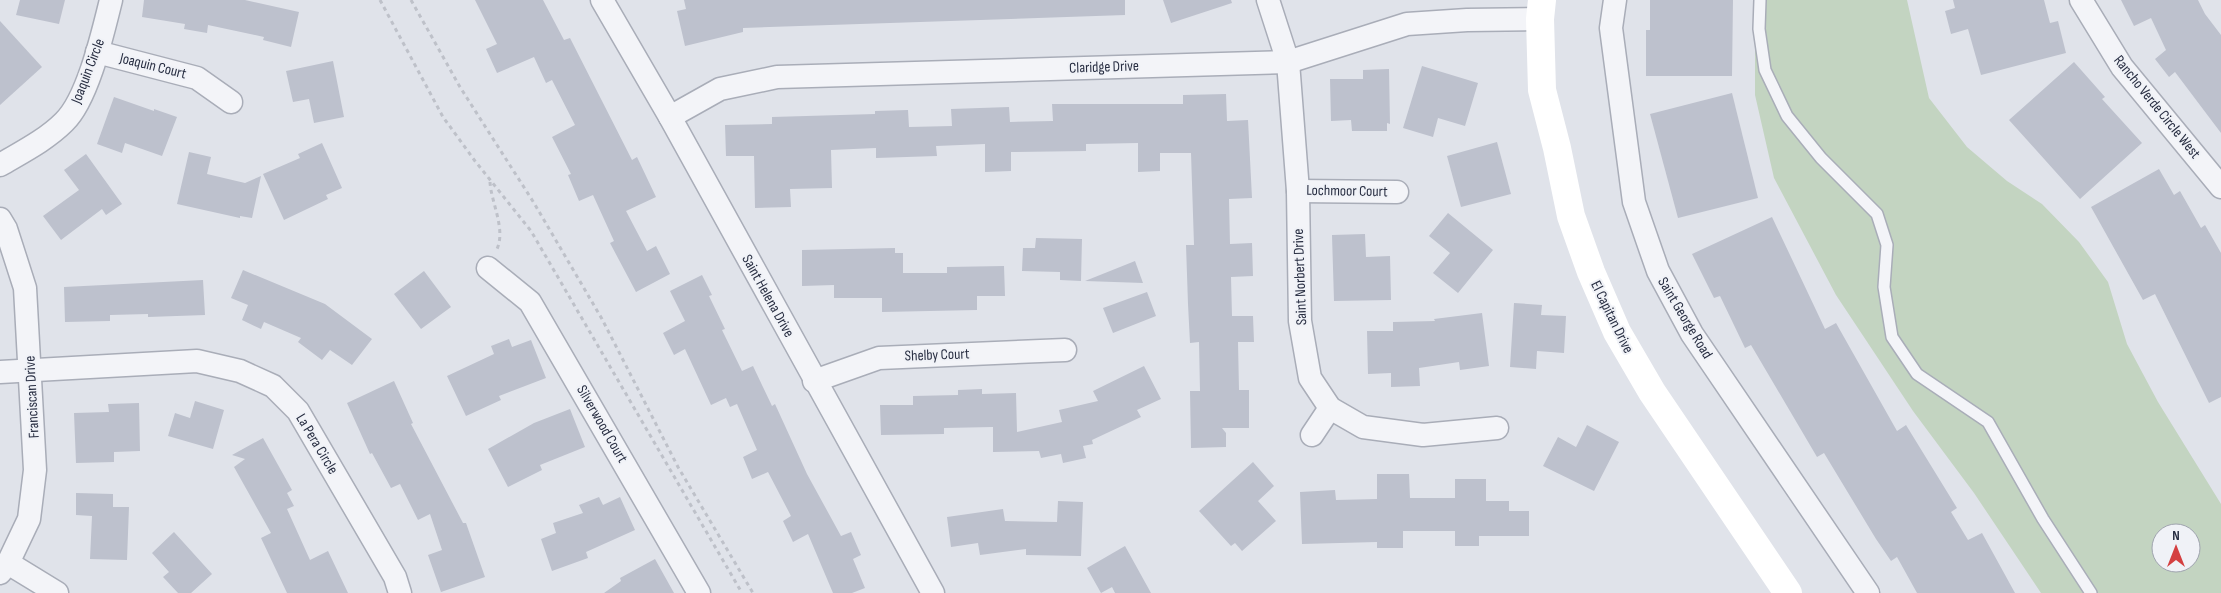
<svg xmlns="http://www.w3.org/2000/svg" width="2221" height="593" viewBox="0 0 2221 593" font-family="'Sofia Sans Condensed',sans-serif">
  <style>
    .green { fill: #c3d4c1; fill-rule: evenodd }
    .building { fill: #bdc1cd }
    .lines { fill: none; stroke-linecap: round; stroke-linejoin: round }
    .lane-casing { stroke: #a9adb8; stroke-width: 14 }
    .street-casing { stroke: #a9adb8; stroke-width: 25 }
    .path { stroke: #bec1c9; stroke-width: 3; stroke-dasharray: 4 4; stroke-linecap: butt }
    .lane { stroke: #f3f4f8; stroke-width: 11 }
    .street { stroke: #f3f4f8; stroke-width: 22 }
    .secondary { stroke: #fff; stroke-width: 28 }
    .labels { text-anchor: middle; dominant-baseline: central; stroke-width: 4; stroke-linejoin: round; paint-order: stroke }
    .street-label { font-size: 15px; fill: #282e42; stroke: #f0f2f7 }
  </style>
  <rect width="100%" height="100%" fill="#e0e3ea"/>
  <!-- green -->
  <path class="green" d="M1755,0H1907L1929,98L1967,147L2007,181L2042,204L2079,242L2108,282L2127,344L2158,402L2221,504V593H2041L1974,493L1913,411L1836,295L1774,178L1755,95ZM2161,533H2191V563H2161Z"/>
  <!-- building -->
  <g class="building">
    <polygon points="20,0 65,0 59,24 16,15"/>
    <polygon points="144,0 245,0 299,12 291,47 263,40 264,37 208,25 207,33 184,29 185,24 142,17"/>
    <polygon points="475,0 543,0 564,40 570,38 632,160 637,157 656,197 626,211 647,251 656,246 670,274 636,292 610,243 614,241 593,195 579,201 568,175 571,174 552,137 575,125 552,80 546,83 534,57 497,73 486,49 497,44"/>
    <polygon points="684,0 1125,0 1125,15 743,28 743,32 685,46 677,11 686,9"/>
    <polygon points="1163,0 1231,0 1232,3 1171,23"/>
    <polygon points="1650,0 1733,0 1732,76 1646,76 1646,30 1650,30"/>
    <polygon points="1953,0 2044,0 2050,23 2058,21 2066,53 1981,75 1968,29 1951,34 1945,11 1955,8"/>
    <polygon points="2121,0 2198,0 2205,14 2221,35 2221,133 2175,72 2169,77 2155,59 2166,50 2151,18 2134,26"/>
    <polygon points="0,21 42,67 0,105"/>
    <polygon points="333,61 344,117 314,123 309,99 293,102 286,71"/>
    <polygon points="2074,62 2105,97 2102,99 2142,143 2080,199 2009,120"/>
    <polygon points="1422,66 1478,83 1465,126 1438,118 1433,137 1403,128"/>
    <polygon points="1389,69 1390,124 1387,123 1387,131 1352,131 1351,120 1331,121 1330,79 1363,79 1363,70"/>
    <polygon points="1732,93 1758,198 1678,218 1650,114"/>
    <polygon points="1226,94 1227,121 1248,120 1252,198 1229,199 1230,244 1252,243 1253,276 1231,277 1232,316 1253,316 1254,342 1238,342 1239,390 1249,390 1249,428 1222,428 1226,433 1226,447 1191,448 1190,391 1200,391 1199,342 1190,343 1188,304 1186,245 1194,245 1191,153 1160,153 1160,171 1138,172 1138,143 1086,144 1086,151 1011,152 1011,171 985,172 985,144 936,146 937,156 876,158 876,148 831,150 832,188 790,189 791,207 755,208 754,156 726,156 725,125 772,124 772,117 875,114 875,111 908,110 909,127 952,126 951,109 1009,107 1010,122 1053,121 1052,104 1183,104 1183,95"/>
    <polygon points="114,97 154,111 154,109 177,117 162,156 125,143 122,153 97,144"/>
    <polygon points="1497,142 1511,194 1461,207 1447,156"/>
    <polygon points="322,143 342,188 326,195 328,199 284,220 263,174 300,158 298,154"/>
    <polygon points="189,152 211,157 207,174 245,183 261,176 252,218 240,216 240,218 177,204"/>
    <polygon points="86,154 122,204 106,215 102,209 61,240 43,216 79,190 64,170"/>
    <polygon points="2159,169 2174,195 2180,191 2201,228 2205,225 2221,253 2221,397 2209,403 2155,294 2143,300 2091,207"/>
    <polygon points="1448,213 1493,250 1458,293 1433,273 1450,253 1429,236"/>
    <polygon points="1772,217 1825,329 1836,323 1897,431 1906,425 1957,508 1951,512 1968,540 1982,533 2015,593 1917,593 1897,557 1891,561 1876,539 1824,453 1817,457 1751,345 1745,348 1720,296 1714,298 1692,254"/>
    <polygon points="1365,234 1366,257 1390,256 1391,300 1334,301 1332,235"/>
    <polygon points="1036,238 1082,239 1081,281 1060,280 1060,272 1022,271 1023,248 1035,248"/>
    <polygon points="895,248 895,253 903,253 903,273 947,273 947,267 1004,266 1005,296 977,296 977,310 882,312 882,298 834,298 834,285 802,286 802,250"/>
    <polygon points="1135,261 1143,283 1085,281"/>
    <polygon points="243,270 325,304 372,339 352,365 330,350 322,360 298,342 301,338 264,322 261,329 242,320 248,305 231,298"/>
    <polygon points="424,271 451,307 421,329 394,294"/>
    <polygon points="702,275 712,295 709,296 725,329 722,330 742,371 753,366 772,406 775,404 807,474 841,536 851,532 861,555 853,559 865,588 852,593 833,593 808,534 793,542 783,521 791,516 768,472 752,479 743,457 757,450 737,404 730,407 726,398 711,405 685,349 674,355 663,333 685,321 670,291"/>
    <polygon points="203,280 205,315 148,317 148,314 110,315 110,321 65,322 64,287"/>
    <polygon points="1147,292 1156,316 1113,333 1103,308"/>
    <polygon points="1514,303 1542,305 1541,315 1566,316 1564,353 1537,351 1536,369 1510,367"/>
    <polygon points="1482,313 1489,366 1460,370 1459,362 1419,368 1420,386 1391,387 1391,373 1368,374 1367,331 1393,331 1393,322 1435,321 1434,319"/>
    <polygon points="509,339 512,347 531,340 546,378 499,396 501,400 466,416 447,376 494,354 491,346"/>
    <polygon points="1144,366 1161,399 1137,410 1141,417 1092,440 1093,444 1083,446 1086,458 1063,463 1061,454 1041,458 1039,451 993,452 993,427 944,428 944,434 881,435 880,405 913,405 913,396 958,395 958,390 982,389 982,394 1016,393 1017,432 1062,422 1059,410 1098,401 1093,391"/>
    <polygon points="394,381 413,423 411,424 463,523 466,523 485,577 441,592 428,555 442,550 430,514 418,520 400,484 391,488 372,453 370,454 347,403"/>
    <polygon points="195,401 224,410 213,449 168,436 175,413 190,418"/>
    <polygon points="139,403 140,451 114,452 114,462 76,463 74,413 109,412 108,404"/>
    <polygon points="570,409 585,447 540,465 542,470 508,487 488,449 534,423"/>
    <polygon points="1587,425 1619,442 1594,491 1543,466 1558,437 1576,447"/>
    <polygon points="263,438 292,490 287,493 294,506 287,509 310,560 328,551 348,593 287,593 261,538 271,533 234,467 245,459 232,455"/>
    <polygon points="1253,462 1274,486 1258,501 1276,521 1242,551 1235,543 1231,546 1199,511"/>
    <polygon points="1377,474 1409,474 1410,498 1455,498 1455,479 1486,479 1486,501 1509,501 1509,511 1529,511 1529,536 1479,536 1479,546 1455,546 1455,531 1403,531 1403,548 1377,548 1377,542 1302,544 1300,492 1335,490 1336,500 1377,499"/>
    <polygon points="76,493 113,494 113,507 129,507 127,560 90,559 92,516 76,515"/>
    <polygon points="599,497 603,505 620,497 635,530 586,552 588,558 552,571 541,539 556,533 553,523 583,513 579,505"/>
    <polygon points="1058,501 1083,502 1081,556 1026,555 1026,549 980,555 978,543 951,547 947,517 1003,509 1005,521 1057,522"/>
    <polygon points="174,532 212,574 191,593 178,593 163,577 169,572 152,553"/>
    <polygon points="1125,546 1151,593 1115,593 1112,587 1101,593 1087,568"/>
    <polygon points="655,559 674,593 604,593 621,581 620,578"/>
  </g>
  <g class="lines">
    <!-- lane casing -->
    <g class="lane-casing">
      <polyline id="lane" points="1760,0 1759,29 1765,70 1787,116 1821,158 1877,214 1887,245 1884,287 1892,337 1917,374 1988,422 2043,519 2091,593"/>
    </g>
    <!-- street casing -->
    <g class="street-casing">
      <g id="street">
        <polyline points="602,0 670,117 933,593"/>
        <polyline points="1268,0 1288,62 1298,191 1300,321 1310,378 1330,408 1363,427 1423,435 1497,428"/>
        <polyline points="1615,0 1611,28 1634,202 1658,271 1692,334 1868,593"/>
        <polyline points="2081,0 2122,67 2221,187"/>
        <polyline points="97,52 197,78 231,102"/>
        <polyline points="670,117 720,89 777,77 1288,62 1407,24 1467,20 1540,19"/>
        <path d="M0,165C22,152 46,140 64,122C88,99 103,32 111,0"/>
        <polyline points="1298,191 1397,192"/>
        <polyline points="0,219 6,229 25,288 35,470 29,519 8,563 0,573"/>
        <polyline points="488,268 530,302 699,593"/>
        <polyline points="0,372 197,361 240,371 273,386 298,411 395,577 400,593"/>
        <polyline points="814,381 879,358 1065,350"/>
        <polyline points="1312,435 1330,408"/>
        <polyline points="8,563 57,593"/>
      </g>
    </g>
    <!-- path -->
    <g class="path">
      <polyline points="380,0 443,117 475,161 531,231 742,593"/>
      <polyline points="411,0 460,87 534,203 602,319 678,467 753,593"/>
      <path d="M490,182C491,202 506,229 497,249"/>
    </g>
    <!-- lane -->
    <use href="#lane" class="lane"/>
    <!-- street -->
    <use href="#street" class="street"/>
    <!-- secondary -->
    <polyline class="secondary" points="1542,0 1540,19 1542,90 1557,148 1571,216 1591,272 1617,332 1652,392 1788,593"/>
  </g>
  <g class="labels">
    <!-- street labels -->
    <g class="street-label">
      <text transform="translate(153 66) rotate(14)">Joaquin Court</text>
      <text transform="translate(1104 67) rotate(-2)">Claridge Drive</text>
      <text transform="translate(88 71) rotate(-69)">Joaquin Circle</text>
      <text transform="translate(2157 107) rotate(51)">Rancho Verde Circle West</text>
      <text transform="translate(1347 191) rotate(1)">Lochmoor Court</text>
      <text transform="translate(1300 277) rotate(-92)">Saint Norbert Drive</text>
      <text transform="translate(768 296) rotate(61)">Saint Helena Drive</text>
      <text transform="translate(1612 317) rotate(64)">El Capitan Drive</text>
      <text transform="translate(1685 318) rotate(59)">Saint George Road</text>
      <text transform="translate(937 355) rotate(-2)">Shelby Court</text>
      <text transform="translate(32 397) rotate(-93)">Franciscan Drive</text>
      <text transform="translate(602 424) rotate(60)">Silverwood Court</text>
      <text transform="translate(317 444) rotate(59)">La Pera Circle</text>
    </g>
  </g>
  <!-- north arrow -->
  <g transform="translate(2176 548)"><circle r="24" fill="#f0f2f7" stroke="#a0a4af"/>
  <path d="M0-4L9 19L0 12L-9 19Z" fill="#d44041"/>
  <text y="-8" font-size="14" font-weight="bold" text-anchor="middle" fill="#282e42">N</text>
  </g>
</svg>
